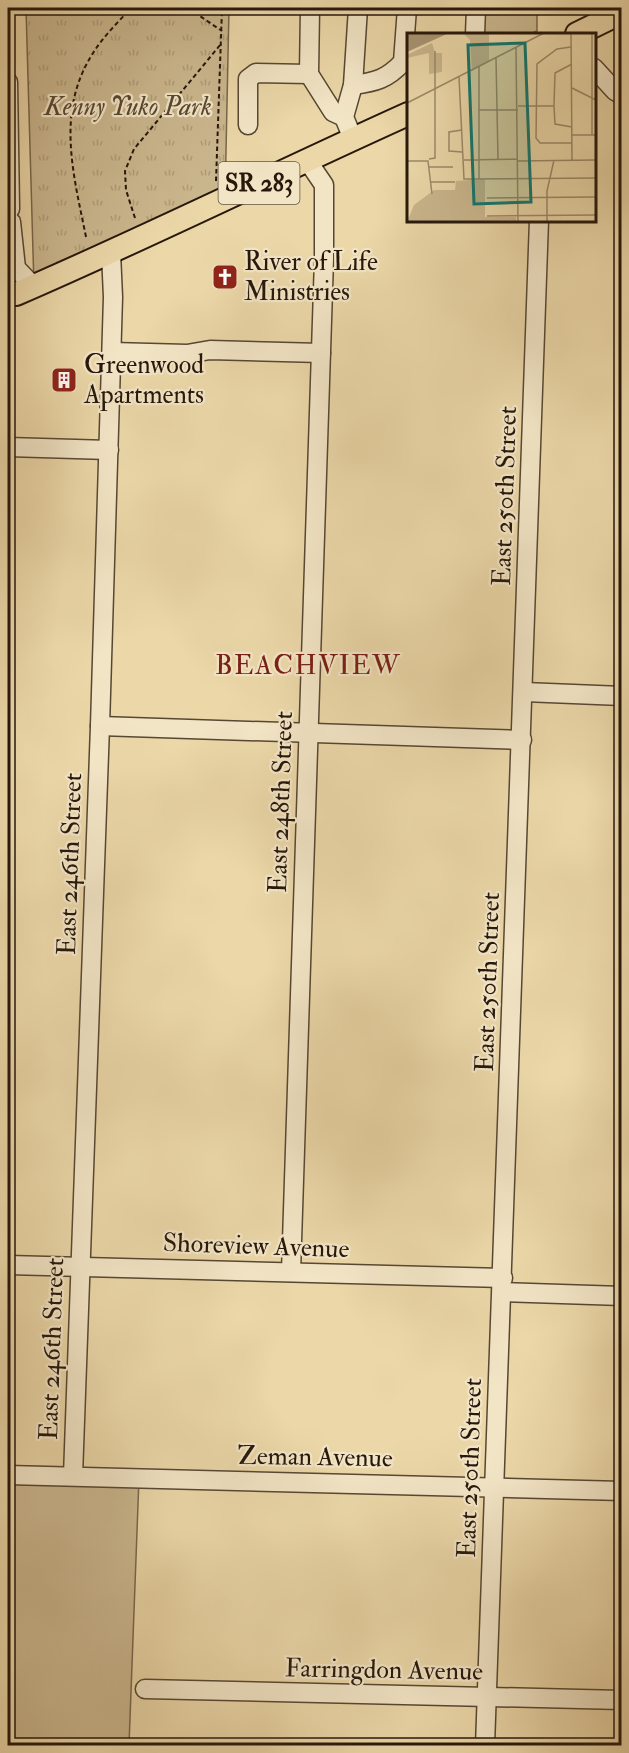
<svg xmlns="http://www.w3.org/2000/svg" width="629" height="1753" viewBox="0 0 629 1753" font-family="'IM FELL Double Pica',serif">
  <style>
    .grass { fill: #cab68d; stroke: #78664c; stroke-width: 1.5 }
    .park { fill: url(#park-tufts); stroke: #78664c; stroke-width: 1.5 }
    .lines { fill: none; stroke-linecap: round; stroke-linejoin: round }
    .minor-casing { stroke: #574732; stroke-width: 21 }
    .major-casing { stroke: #26170b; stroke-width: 26 }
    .path { stroke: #26170b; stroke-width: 2; stroke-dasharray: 4.5 3; stroke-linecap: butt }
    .minor { stroke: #f2e5c6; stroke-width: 18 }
    .major { stroke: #ebd7a8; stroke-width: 22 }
    .labels { text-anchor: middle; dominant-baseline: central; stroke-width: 4.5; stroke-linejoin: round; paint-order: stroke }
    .shield { fill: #f2e5c6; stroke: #635543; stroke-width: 1.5 }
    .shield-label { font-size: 24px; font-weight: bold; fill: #26170b }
    .park-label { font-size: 26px; font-style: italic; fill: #574732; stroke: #f2e5c6 }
    .poi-label { font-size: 26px; fill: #26170b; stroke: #f2e5c6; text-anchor: start }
    .street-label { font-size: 26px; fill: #26170b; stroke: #f2e5c6 }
    .neighbourhood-label { font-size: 27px; letter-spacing: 1.5px; fill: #7a1f14; stroke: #f2e5c6 }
    .inset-road { fill: none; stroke: #9c8a69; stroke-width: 1.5 }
    .view { fill: #0f766e; fill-opacity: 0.15; stroke: #0f766e; stroke-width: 3 }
    .inset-edge { fill: none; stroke: #26170b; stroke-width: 3 }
  </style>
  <defs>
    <pattern id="park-tufts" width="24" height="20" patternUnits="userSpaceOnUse" patternTransform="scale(1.5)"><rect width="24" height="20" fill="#cab68d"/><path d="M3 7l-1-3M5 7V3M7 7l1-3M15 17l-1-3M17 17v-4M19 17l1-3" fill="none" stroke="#ad9c78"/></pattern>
  </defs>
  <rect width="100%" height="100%" fill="#ebd7a8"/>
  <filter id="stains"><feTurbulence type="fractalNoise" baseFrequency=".00333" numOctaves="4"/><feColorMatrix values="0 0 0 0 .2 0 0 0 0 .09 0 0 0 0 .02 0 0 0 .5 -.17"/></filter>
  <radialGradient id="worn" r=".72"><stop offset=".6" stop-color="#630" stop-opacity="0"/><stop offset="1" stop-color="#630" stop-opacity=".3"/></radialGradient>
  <!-- grass -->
  <g class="grass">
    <polygon points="476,8 537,8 537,31 530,34 475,34"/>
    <polygon points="8,1475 139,1478 129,1745 8,1746"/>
  </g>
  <!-- park -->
  <polygon class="park" points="26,8 229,8 225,199 34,287"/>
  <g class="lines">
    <!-- minor casing -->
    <g class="minor-casing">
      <g id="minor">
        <polyline points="310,8 309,74 333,112 344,117"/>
        <polyline points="475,34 476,8"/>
        <polyline points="594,68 615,91 622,95"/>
        <polyline points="8,82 10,209"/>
        <path d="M353,85C376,82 387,79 403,62L407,8"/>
        <polyline points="248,125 248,79 256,73 309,74"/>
        <polyline points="353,139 344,117 353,85 358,8"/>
        <polyline points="11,222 16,268 34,287"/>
        <polyline points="112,352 187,354 210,350 321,353"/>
        <polyline points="8,447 109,450"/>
        <polyline points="524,692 622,696"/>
        <polyline points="100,726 522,740"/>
        <polyline points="8,1265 503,1278"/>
        <polyline points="291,1272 324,259 324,185 307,160"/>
        <polyline points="503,1292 622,1296"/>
        <polyline points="8,1475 622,1491"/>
        <polyline points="73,1476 100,726 113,297 111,253"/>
        <polyline points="145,1689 622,1700"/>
        <polyline points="485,1746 539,220"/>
      </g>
    </g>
    <!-- major casing -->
    <g class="major-casing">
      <g id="major">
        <polyline points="577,34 622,12"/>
        <path d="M8,294H16C148,237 277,173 408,114"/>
      </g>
    </g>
    <!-- path -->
    <g class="path">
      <polyline points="188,8 222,31"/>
      <polyline points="216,181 222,8"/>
      <polyline points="135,218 126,190 125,171 134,149 221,44"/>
      <path d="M86,237C73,172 55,109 95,50C105,35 119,21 131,8"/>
    </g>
    <!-- minor -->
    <use href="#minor" class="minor"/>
    <!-- major -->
    <use href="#major" class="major"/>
  </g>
  <!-- icons -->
  <defs>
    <g id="church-square" transform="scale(1.35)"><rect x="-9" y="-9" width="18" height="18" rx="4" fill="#8f2418" stroke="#f2e5c6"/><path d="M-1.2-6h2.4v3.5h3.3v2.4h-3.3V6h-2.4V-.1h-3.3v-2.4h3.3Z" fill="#fff"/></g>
    <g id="building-square" transform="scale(1.35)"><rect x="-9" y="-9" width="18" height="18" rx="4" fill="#8f2418" stroke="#f2e5c6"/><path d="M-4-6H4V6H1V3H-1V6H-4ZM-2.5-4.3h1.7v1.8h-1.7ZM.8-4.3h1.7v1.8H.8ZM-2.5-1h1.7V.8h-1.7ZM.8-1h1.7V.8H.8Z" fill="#fff"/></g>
  </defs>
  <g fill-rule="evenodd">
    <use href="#church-square" x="225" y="277"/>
    <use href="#building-square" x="64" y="380"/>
  </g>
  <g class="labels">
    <!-- shield labels -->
    <rect class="shield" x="218.5" y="162" width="81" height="42" rx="4.5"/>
    <g class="shield-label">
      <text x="259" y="183">SR 283</text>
    </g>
    <!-- park labels -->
    <g class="park-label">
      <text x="128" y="107">Kenny Yuko Park</text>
    </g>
    <!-- poi labels -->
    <g class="poi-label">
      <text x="244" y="262">River of Life<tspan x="244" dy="30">Ministries</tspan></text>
      <text x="84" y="365">Greenwood<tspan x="84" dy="30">Apartments</tspan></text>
    </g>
    <!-- street labels -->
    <g class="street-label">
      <text transform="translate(505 496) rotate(-88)">East 250th Street</text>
      <text transform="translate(281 802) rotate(-88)">East 248th Street</text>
      <text transform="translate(70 864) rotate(-88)">East 246th Street</text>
      <text transform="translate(488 982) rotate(-88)">East 250th Street</text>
      <text transform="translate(256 1246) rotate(2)">Shoreview Avenue</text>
      <text transform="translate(52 1349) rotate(-88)">East 246th Street</text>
      <text transform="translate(315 1457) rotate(1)">Zeman Avenue</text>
      <text transform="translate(470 1468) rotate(-88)">East 250th Street</text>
      <text transform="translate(384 1670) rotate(1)">Farringdon Avenue</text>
    </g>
    <!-- neighbourhood labels -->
    <g class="neighbourhood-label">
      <text x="308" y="665">BEACHVIEW</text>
    </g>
  </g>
  <!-- overview -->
  <g transform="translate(407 33)">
    <rect width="189" height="189" fill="#ebd7a8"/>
    <path d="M25,10L28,20H35V39L22,41V20L0,25V22ZM78,146V184H109V189H0L7,172L27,157H48L49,148Z" fill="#cab68d"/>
    <path d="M56,0H82V29L65,38L63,7Z" fill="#cab68d"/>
    <path d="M0,0H42L0,19Z" fill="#a89673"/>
    <path class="inset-road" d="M164,0L165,127M185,0V102M164,14L150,16L130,31L129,105L133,110H165M109,15L111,189M89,25L91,126M165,31L148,40L147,73L148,91L165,94M72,34V146M52,44L57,146L189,145M165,55L189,67M0,70L137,0M111,73H147M72,77H111M55,97L42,99V118L55,119M165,102H189M22,126L28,125V18M57,127L111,126M0,128H21L25,161M111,128L189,127M22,134H46M24,149H48M80,165L189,164M80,183L189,182M140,189V158L147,127"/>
    <path class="view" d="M118,10L124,169L67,171L61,12Z"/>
    <rect width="189" height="189" class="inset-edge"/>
  </g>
  <!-- margin -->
  <rect width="629" height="1753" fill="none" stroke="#ebd7a8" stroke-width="30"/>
  <rect x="9" y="9" width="611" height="1735" fill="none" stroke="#26170b" stroke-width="3"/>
  <rect x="15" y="15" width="599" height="1723" fill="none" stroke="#26170b" stroke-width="1.5"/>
  <rect width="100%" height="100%" filter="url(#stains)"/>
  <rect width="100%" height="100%" fill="url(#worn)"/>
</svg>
